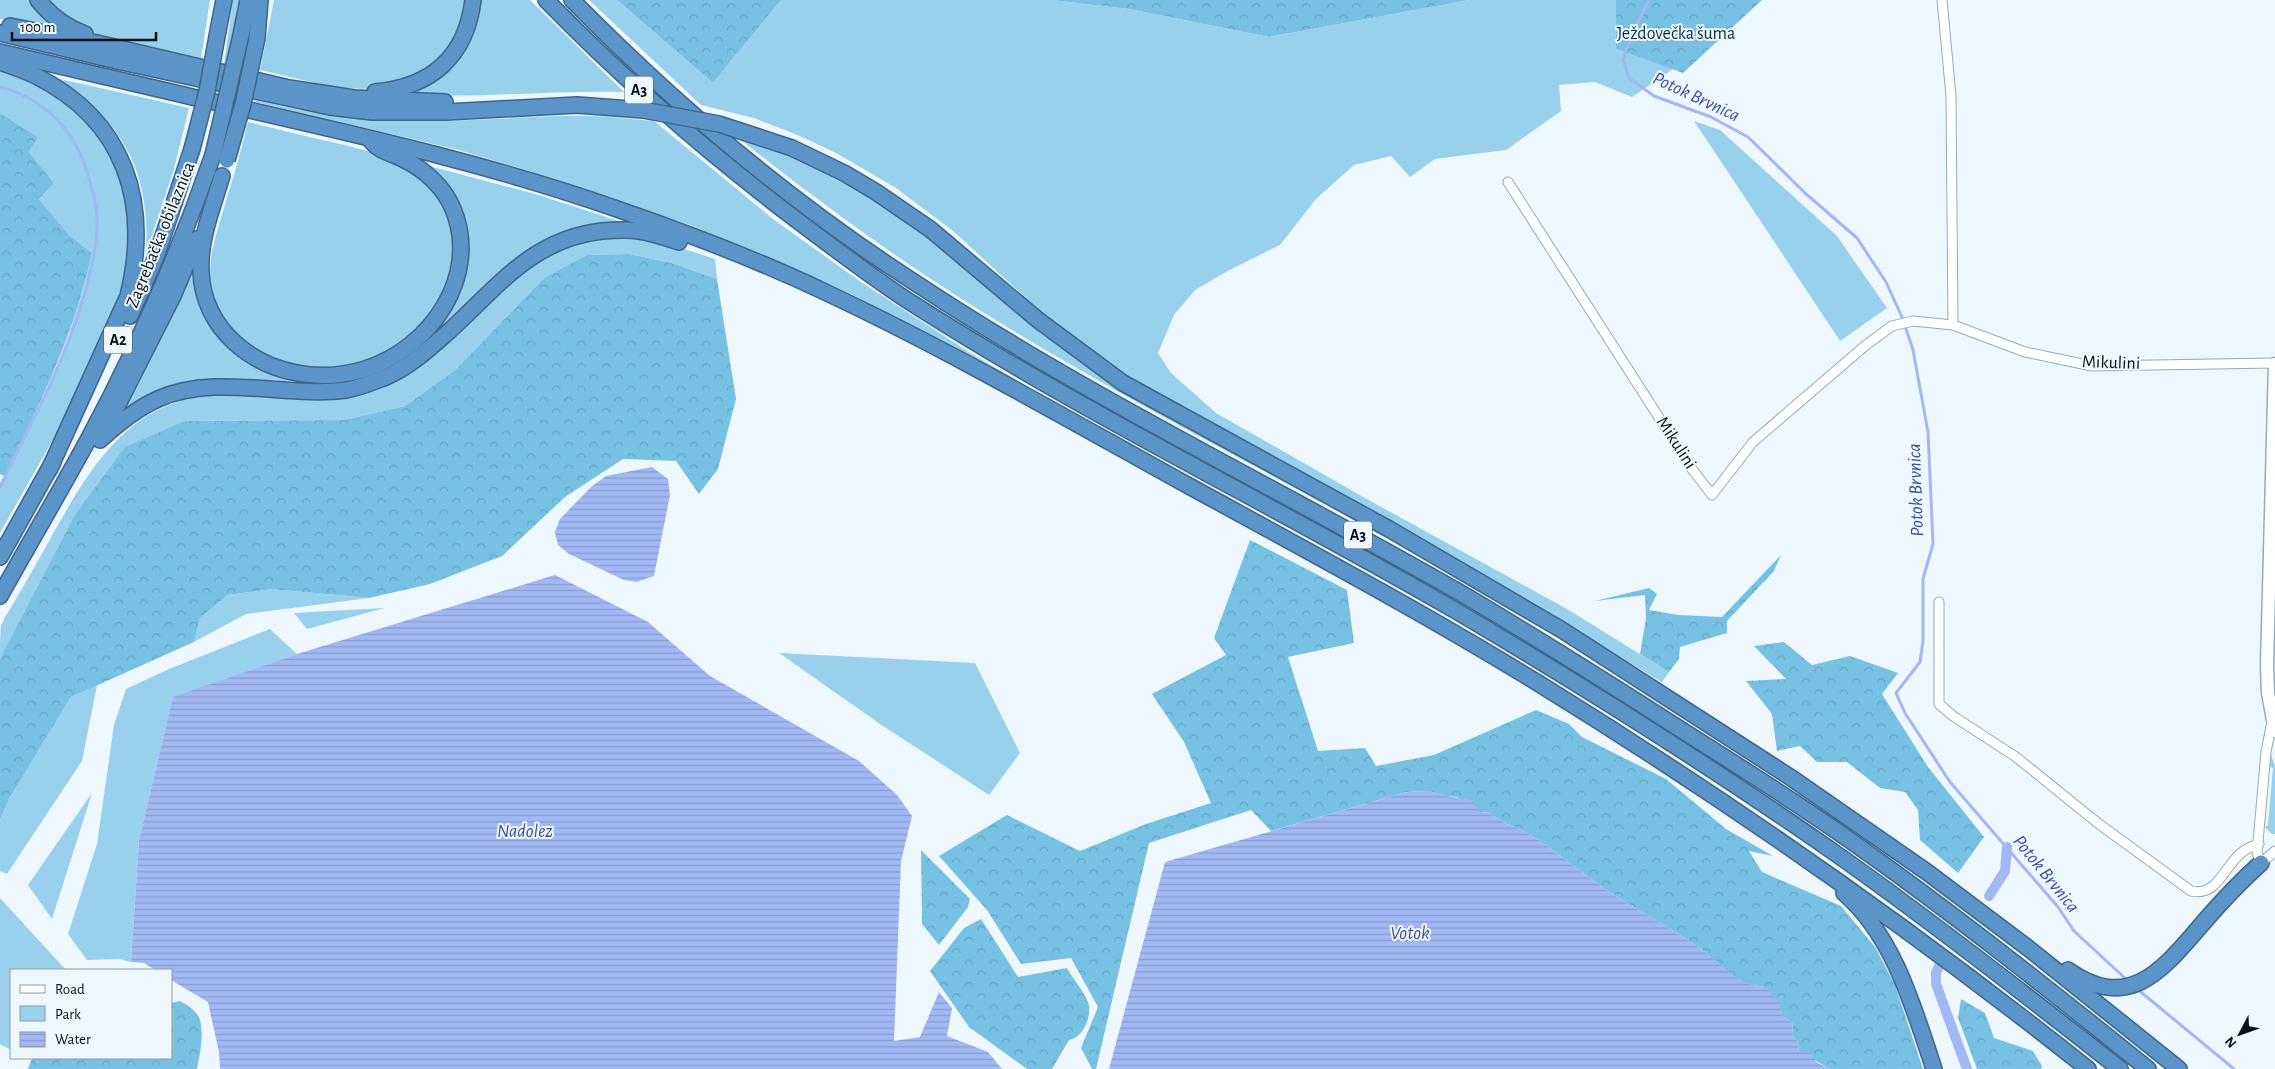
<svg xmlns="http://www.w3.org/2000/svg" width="2275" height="1069" viewBox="0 0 2275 1069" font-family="'Alegreya Sans',sans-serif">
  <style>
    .green { fill: #99d1ec }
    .forest { fill: url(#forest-crowns) }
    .water { fill: url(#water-rules) }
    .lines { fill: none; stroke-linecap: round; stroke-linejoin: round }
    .stream { stroke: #a1b8f3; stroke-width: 3 }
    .canal { stroke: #a1b8f3; stroke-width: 10 }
    .street-casing { stroke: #93acb7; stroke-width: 11 }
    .secondary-casing { stroke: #93acb7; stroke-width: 15 }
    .highway-casing { stroke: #3e668a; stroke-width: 18 }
    .street { stroke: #fff; stroke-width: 9 }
    .secondary { stroke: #fff; stroke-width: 12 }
    .highway { stroke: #5b94c9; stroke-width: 15 }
    .highway-bridge-casing { stroke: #3e668a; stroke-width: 18; stroke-linecap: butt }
    .highway-bridge { stroke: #5b94c9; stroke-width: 15 }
    .labels { text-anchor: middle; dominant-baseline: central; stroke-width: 4; stroke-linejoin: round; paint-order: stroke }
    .shield { fill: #edf7fd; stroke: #4d565b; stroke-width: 1 }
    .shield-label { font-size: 16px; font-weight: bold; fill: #081115 }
    .park-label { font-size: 18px; fill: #0b2f3d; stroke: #edf7fd }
    .street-label { font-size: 18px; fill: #081115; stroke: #edf7fd }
    .water-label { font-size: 19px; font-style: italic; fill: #374f95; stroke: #edf7fd }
  </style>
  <defs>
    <pattern id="forest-crowns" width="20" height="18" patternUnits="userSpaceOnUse" patternTransform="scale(1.25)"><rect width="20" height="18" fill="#77c1e3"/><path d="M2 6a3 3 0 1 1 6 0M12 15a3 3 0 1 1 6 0" fill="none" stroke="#65a5c2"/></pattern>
    <pattern id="water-rules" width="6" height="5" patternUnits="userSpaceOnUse" patternTransform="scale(1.25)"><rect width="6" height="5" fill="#a1b8f3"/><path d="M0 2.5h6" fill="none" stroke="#899dcf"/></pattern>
  </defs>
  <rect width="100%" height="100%" fill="#edf7fd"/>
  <!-- green -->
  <g class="green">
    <polygon points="0,0 30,0 35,8 68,33 0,19"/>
    <polygon points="44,0 210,0 201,59 110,39 85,31"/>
    <polygon points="233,0 241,0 228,66 224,64"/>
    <path d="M274,0H467C462,49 427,78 380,87C346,94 294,77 260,70Z"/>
    <path d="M480,0H530L624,92C549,90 475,99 401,94C410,91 421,88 430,83C459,68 477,31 480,0Z"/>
    <polygon points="589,0 617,0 713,83 781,0 1052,0 1129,9 1269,37 1469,0 1616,0 1616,49 1673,69 1632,97 1595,82 1559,85 1561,111 1506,150 1435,159 1410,177 1391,156 1354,165 1316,199 1280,245 1226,272 1195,290 1174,315 1158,353 1171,373 1216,413 1365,498 1567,609 1669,672 1662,682 1455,559 1139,383 1098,356 1050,320 953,231 896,188 836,153 800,136 754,118 701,105"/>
    <polygon points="0,68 32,80 64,100 98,133 121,170 133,234 123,295 76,399 0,533 0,484 52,379 69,335 84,288 92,253 69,235 39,199 54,183 29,152 38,137 0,113"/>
    <path d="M51,77L189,108L174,169L146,253C149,203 140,155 103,117C87,102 69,90 51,77Z"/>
    <polygon points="255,100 300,110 384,121 448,121 556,116 595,116 654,121 773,219 861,282 972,354 1030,388 853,295 693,226 529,171 459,150 255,102"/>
    <polygon points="1694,121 1720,130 1837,236 1887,308 1840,341"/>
    <path d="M248,122C276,129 304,136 332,142C353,147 376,152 395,162C432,182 452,204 453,247C453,254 455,264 453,271C432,355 321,395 251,346C230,331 212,304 210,277C209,250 221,220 228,194C236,170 242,146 248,122Z"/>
    <path d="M736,136C794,155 850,181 900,216C966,262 1023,319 1088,365L1556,634L1713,732L1883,848L1969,911L1967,912C1790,782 1606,662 1415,554C1255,464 1090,383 937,283C868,238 801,188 736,136Z"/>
    <path d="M429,166L535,194L628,224C514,216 483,314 399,362C412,350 427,339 439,326C483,280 476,207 429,166Z"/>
    <path d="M624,236L653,239L715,259L717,279L672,263L629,254L587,255L545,277L455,370L405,406L344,420L185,421L0,659C0,649 0,635 1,626C5,616 12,606 17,597C30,575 42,554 54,532C92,465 131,399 217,395C250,394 283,399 316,396C347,394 371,393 400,378C464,346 498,269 567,245C586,238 605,237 624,236Z"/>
    <path d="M197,257L208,318L286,376L396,362L398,364C327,400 263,369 192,382C164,387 141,405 118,420L169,321Z"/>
    <polygon points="272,589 369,598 246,614 194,642 200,618 228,595"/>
    <polygon points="385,608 307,629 294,613"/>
    <polygon points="270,629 297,654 173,698 139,840 131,962 120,959 87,960 68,934 97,844 114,725 126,689 169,669"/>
    <polygon points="779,653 975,663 1020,753 989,795 880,724"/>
    <polygon points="97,685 82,761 7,874 0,871 0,820 9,799 71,697"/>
    <polygon points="2271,755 2275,766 2275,834 2272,834 2265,827 2268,825 2273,768 2270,767"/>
    <polygon points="92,793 52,919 28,885"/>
    <polygon points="0,898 66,970 11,970 11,1047 9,1049 0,1044"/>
  </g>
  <!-- forest -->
  <g class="forest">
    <polygon points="617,0 781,0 713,83"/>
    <polygon points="1052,0 1469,0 1269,37 1129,9"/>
    <polygon points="1616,0 1762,0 1683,73 1616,49"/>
    <path d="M0,113L38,137L29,152L54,183L39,199L69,235L92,253C75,333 41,403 4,476L0,474Z"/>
    <polygon points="629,254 672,263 717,279 736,399 718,469 699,494 676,461 623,459 565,497 502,556 430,584 369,598 272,589 228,595 200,618 194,642 71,697 9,799 0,820 0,659 75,515 125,447 185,421 344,420 405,406 455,370 545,277 587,255"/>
    <path d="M1250,540L1347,590L1354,643L1288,657L1318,751L1365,748L1376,766L1434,755L1536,710L1569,724L1582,737L1666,779L1726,829L1773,856L1749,851L1762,872L1841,906L1875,947L1895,985L1923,1069H1830L1799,1051L1798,1042L1792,1036L1793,1023L1783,1016L1778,1003L1765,987C1733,984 1728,969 1705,952C1673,929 1638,911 1605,889C1581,873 1559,853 1534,837C1518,827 1504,825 1488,812L1480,813L1457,797L1446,796L1429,791L1406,792L1271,831L1251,810L1149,843L1096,1069H1092L1081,1048L1098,1007L1071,958L1021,964L987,910L939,856L1007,815L1080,851L1146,824L1211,803L1184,742L1152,694L1226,655L1214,638Z"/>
    <polygon points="1781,555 1774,571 1727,621 1727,633 1680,647 1679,659 1669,672 1640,654 1646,618 1645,595 1595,601 1649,588 1657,594 1649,610 1678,615 1722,617"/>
    <polygon points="1784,642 1812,665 1850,656 1898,673 1882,694 1928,767 1984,837 1958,873 1920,840 1918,810 1905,792 1880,788 1847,762 1817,762 1800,746 1777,751 1772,714 1746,681 1786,679 1754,646"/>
    <polygon points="921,850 970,899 968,907 939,945 922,924"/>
    <path d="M981,919L1018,977L1067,968C1073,979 1083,990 1088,1002C1093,1015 1083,1038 1069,1040L1052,1069H1027L969,1027L930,971L964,928Z"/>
    <polygon points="1961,999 1985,1013 1994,1038 2033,1051 2042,1066 2041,1069 1977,1069 1958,1018"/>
    <path d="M180,1001C188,1005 198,1012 200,1020C204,1035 200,1055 197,1069H28L32,1058H171V1003Z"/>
  </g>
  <!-- water -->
  <g class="water">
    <polygon points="652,467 668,479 670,495 654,576 637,582 624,580 569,554 558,545 555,532 560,519 591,487 606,476"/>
    <polygon points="555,575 648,622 710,676 859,761 897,795 912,816 901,861 894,1041 920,1037 939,992 952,1008 947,1036 988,1052 1002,1069 220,1069 219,1052 208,1002 171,980 171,970 155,970 144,963 131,962 139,840 173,697 297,654"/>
    <path d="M1429,791L1446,796L1471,800L1480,813L1488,812C1504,825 1518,827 1534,837C1559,853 1581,873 1605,889C1638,911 1673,929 1705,952C1728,969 1734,984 1765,987L1779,1003L1783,1016L1793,1023L1792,1036L1798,1042L1799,1051L1811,1053L1816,1062L1830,1069H1109L1165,862L1406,792Z"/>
  </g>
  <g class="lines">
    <!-- stream -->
    <g class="stream">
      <polyline points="1649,0 1634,30 1623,59 1629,78 1654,96 1711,117 1748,137 1805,193 1857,238 1886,282 1902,317 1913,350 1928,432 1933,544 1923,579 1923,641 1920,662 1896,693 1905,713 1950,782 2058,907 2074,931 2128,981"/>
      <path d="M0,87C40,97 72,127 85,166C90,182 97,201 97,218C98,245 91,270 84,296C64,363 31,424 0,487"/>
      <polyline points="2136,988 2234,1069"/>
    </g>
    <!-- canal -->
    <g class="canal">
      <polyline points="1989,896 2005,871 2007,847"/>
      <polyline points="1940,964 1936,973 1936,984 1967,1069"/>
    </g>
    <!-- street casing -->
    <g class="street-casing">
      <g id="street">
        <polyline points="1942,0 1951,96 1953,325"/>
        <polyline points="1508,182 1692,469 1712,495 1753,442 1866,345 1892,326 1913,321 1953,325 2025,352 2092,366 2275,363"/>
        <path d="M1939,602V704L1953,716L2016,757L2099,824L2191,891C2217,897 2224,867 2241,853C2246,849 2252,846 2259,844"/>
        <polyline points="2272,721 2266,752 2257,853 2261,863 2275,851"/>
      </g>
    </g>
    <!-- secondary casing -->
    <g class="secondary-casing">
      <polyline id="secondary" points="2275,364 2267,665 2268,693 2275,731"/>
    </g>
    <!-- highway casing -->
    <g class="highway-casing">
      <g id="highway">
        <path d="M38,0C51,16 65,27 85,34"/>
        <path d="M546,0C627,83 714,158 806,227C839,252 872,277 907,300C1084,414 1276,506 1458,612C1590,690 1720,772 1845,860C1939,927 2030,998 2120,1069"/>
        <path d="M572,0C677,107 794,205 920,286C1096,402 1288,493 1471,599C1545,643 1618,689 1691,736C1745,770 1799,804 1851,841C1953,913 2051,991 2148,1069"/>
        <polyline points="10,26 97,43 289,88 354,98 445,102"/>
        <polyline points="218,31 224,0"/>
        <polyline points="0,33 117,61 330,107 372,112 447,112 577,105 643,110"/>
        <polyline points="241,35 248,0"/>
        <polyline points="257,38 260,0"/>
        <path d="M0,52C61,66 122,81 184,95C330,129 475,159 617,209C687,233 758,260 825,292C949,350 1069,420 1189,486C1306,550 1424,613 1538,683C1729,801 1912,929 2088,1069"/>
        <path d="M0,62C12,66 24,70 36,76C125,121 151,202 128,296L49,470"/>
        <path d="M375,92C431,87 466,57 473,0"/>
        <polyline points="792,148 844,173 876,192 930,229 1038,320 1123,383 1389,529 1562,630 1790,777 1927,872 2028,948 2179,1069"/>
        <path d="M222,176C213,206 199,240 201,272C202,299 214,324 234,342C268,374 321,383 365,369C430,349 481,276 453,209C444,187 424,169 403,159C391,153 380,152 371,141"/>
        <polyline points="130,316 156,257 192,149"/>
        <polyline points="104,432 173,296 197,239"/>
        <path d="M100,440C118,424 136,409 158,399C216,373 286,398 346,390C359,388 373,382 386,377C409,367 428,350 447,333C496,289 531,239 602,231C614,230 627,229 639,231C653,233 667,238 679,242"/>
        <polyline points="0,557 53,462"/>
        <path d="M0,596C29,544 59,493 88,440C137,349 179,253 213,155"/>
        <path d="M1844,893C1894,936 1914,1009 1934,1069"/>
        <path d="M2068,970C2130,1014 2164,968 2203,923C2221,902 2240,882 2261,863"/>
      </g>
    </g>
    <!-- street -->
    <use href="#street" class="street"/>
    <!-- secondary -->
    <use href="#secondary" class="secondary"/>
    <!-- highway -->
    <use href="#highway" class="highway"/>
    <!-- highway-bridge casing -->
    <g class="highway-bridge-casing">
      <g id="highway-bridge">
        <polyline points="643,110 719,124 792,148"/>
        <polyline points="192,149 207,91 218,31"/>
        <polyline points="213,155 241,35"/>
        <polyline points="227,160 243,104 257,38"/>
      </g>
    </g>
    <!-- highway-bridge -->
    <use href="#highway-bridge" class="highway-bridge"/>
  </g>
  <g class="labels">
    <!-- shield labels -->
    <g class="shield">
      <rect x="625" y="76.5" width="28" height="27" rx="4"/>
      <rect x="104" y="326.5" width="28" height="27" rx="4"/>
      <rect x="1344" y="521.5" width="28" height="27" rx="4"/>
    </g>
    <g class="shield-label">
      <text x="639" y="90">A3</text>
      <text x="118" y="340">A2</text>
      <text x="1358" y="535">A3</text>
    </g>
    <!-- park labels -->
    <g class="park-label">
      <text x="1676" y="34">Ježdovečka šuma</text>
    </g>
    <!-- street labels -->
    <g class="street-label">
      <text transform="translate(161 235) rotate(-68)">Zagrebačka obilaznica</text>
      <text transform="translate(2111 363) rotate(2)">Mikulini</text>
      <text transform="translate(1676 443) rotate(57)">Mikulini</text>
    </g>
    <!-- water labels -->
    <g class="water-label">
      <text transform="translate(1696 97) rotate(25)">Potok Brvnica</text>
      <text transform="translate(1916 490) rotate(-92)">Potok Brvnica</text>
      <text x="525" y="831">Nadolez</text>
      <text transform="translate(2046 874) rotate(51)">Potok Brvnica</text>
      <text x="1410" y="933">Votok</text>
    </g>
  </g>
  <!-- legend -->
  <rect x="10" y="969" width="162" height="90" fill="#edf7fd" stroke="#919ba0"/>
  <rect x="20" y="985" width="25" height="8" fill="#ffffff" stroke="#919ba0"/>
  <text x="55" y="994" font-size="15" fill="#081115">Road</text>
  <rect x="20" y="1006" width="25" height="15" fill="#99d1ec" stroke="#919ba0"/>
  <text x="55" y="1019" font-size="15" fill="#081115">Park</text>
  <rect x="20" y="1032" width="25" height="15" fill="url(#water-rules)" stroke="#919ba0"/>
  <text x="55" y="1044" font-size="15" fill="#081115">Water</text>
  <!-- north arrow -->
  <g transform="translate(2240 1034) rotate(229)" stroke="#edf7fd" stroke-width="4" paint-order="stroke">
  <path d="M0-4L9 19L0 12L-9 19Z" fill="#081115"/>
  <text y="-8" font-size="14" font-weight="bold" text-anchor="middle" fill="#081115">N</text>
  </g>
  <!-- scale -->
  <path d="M12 32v8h144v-8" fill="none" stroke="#081115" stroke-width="2.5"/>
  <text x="20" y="32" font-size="15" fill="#081115" stroke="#edf7fd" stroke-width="4" paint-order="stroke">100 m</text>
</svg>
